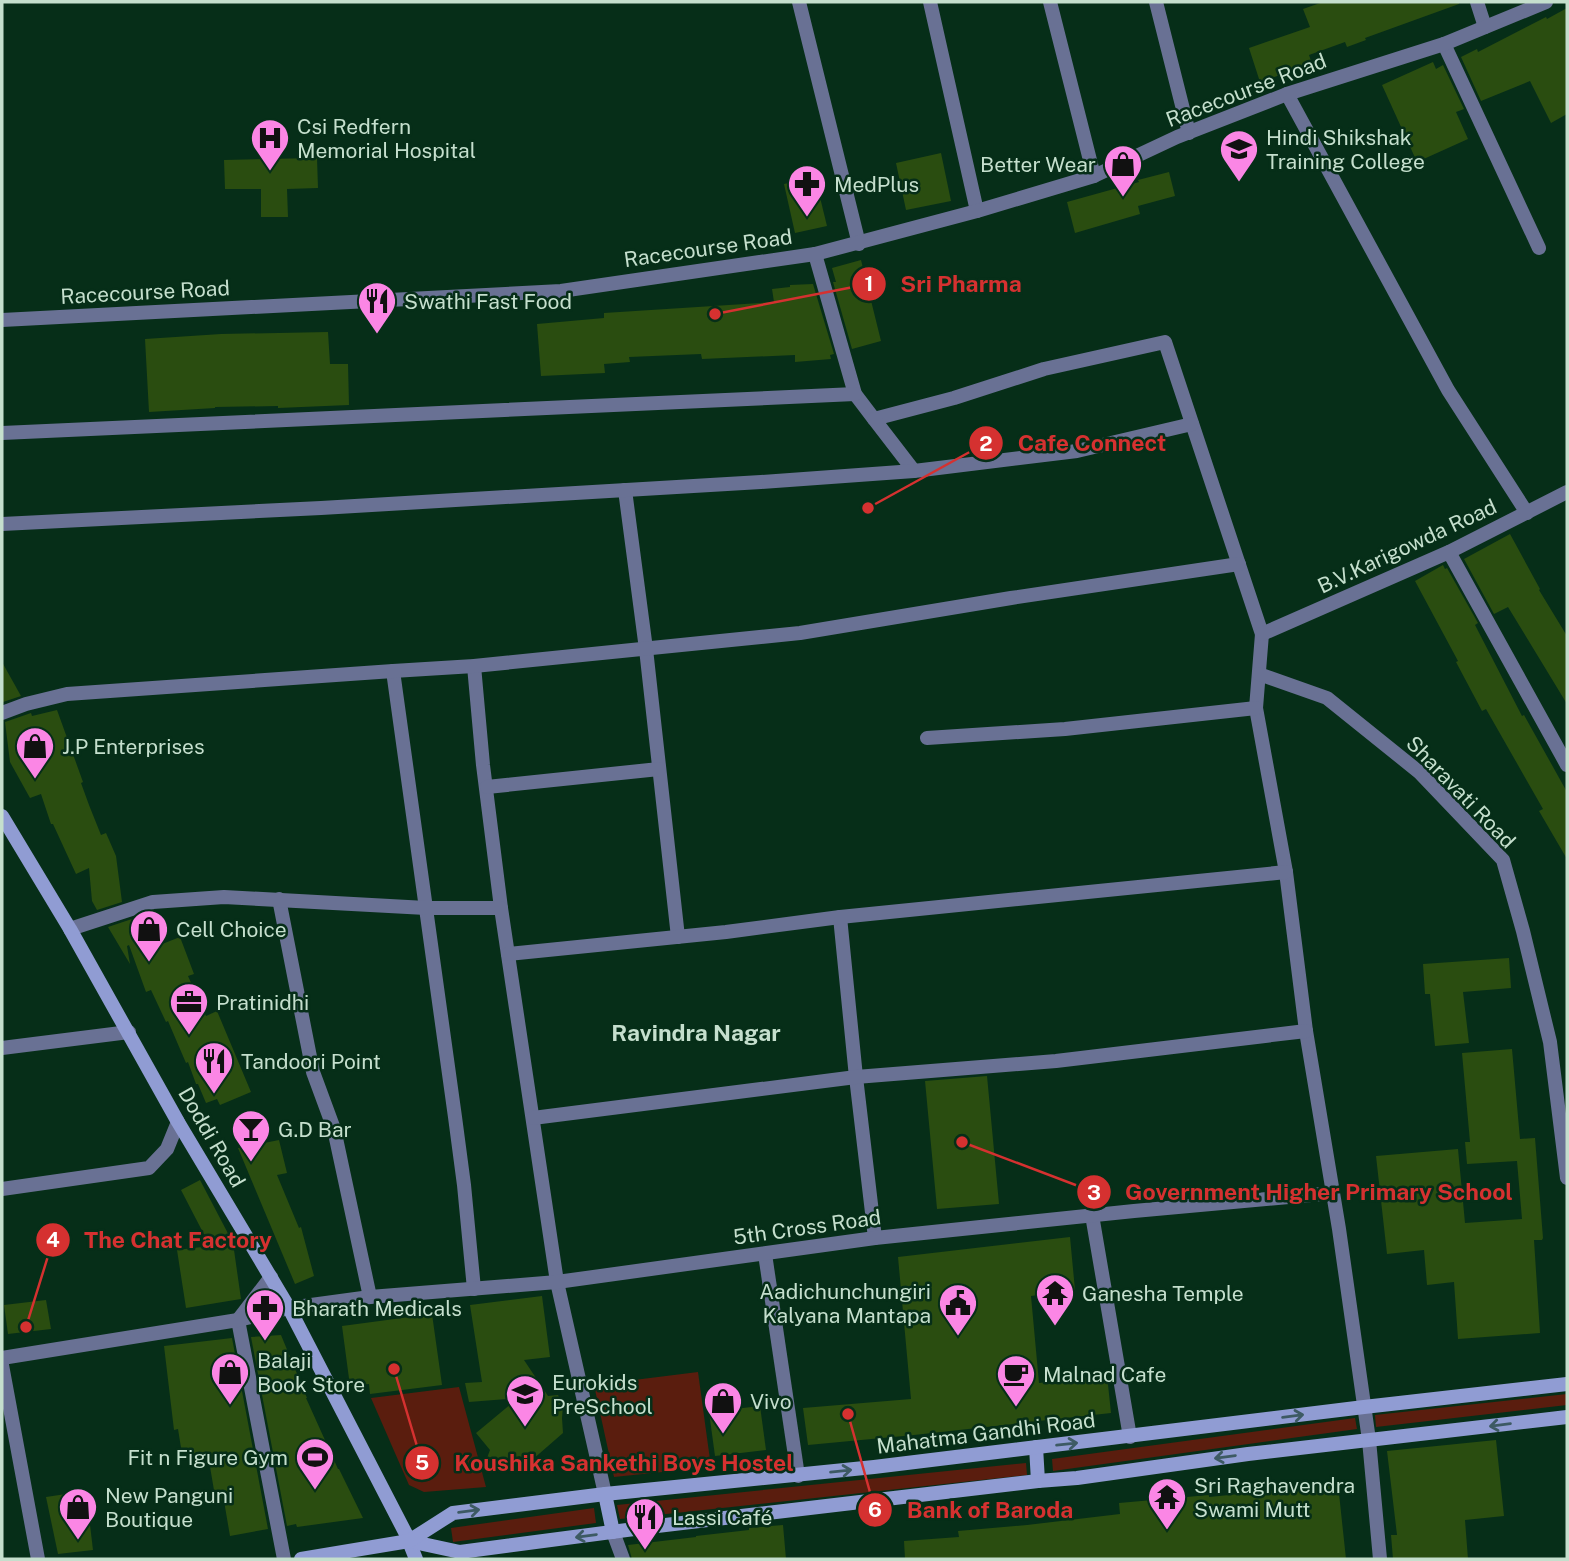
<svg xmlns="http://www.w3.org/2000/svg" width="1569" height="1561" viewBox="0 0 1569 1561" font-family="'Public Sans',sans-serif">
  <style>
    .green { fill: #5a1d0e }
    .building { fill: #2a4d10 }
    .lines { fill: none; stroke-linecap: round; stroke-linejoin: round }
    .street { stroke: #697194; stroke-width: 14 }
    .secondary { stroke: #909cd3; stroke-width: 14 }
    .oneway { stroke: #3d5a63 }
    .labels { text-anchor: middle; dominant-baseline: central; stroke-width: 5; stroke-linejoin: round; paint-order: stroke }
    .street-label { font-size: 21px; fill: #c5dfcd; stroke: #062e18 }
    .poi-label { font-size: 21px; fill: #c5dfcd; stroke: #062e18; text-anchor: start }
    .neighbourhood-label { font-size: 23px; font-weight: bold; fill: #c5dfcd; stroke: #062e18 }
    .leader { fill: none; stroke: #d53130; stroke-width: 2.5 }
    .callout-dot { fill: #d53130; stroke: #062e18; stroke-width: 2.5 }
    .mark-label { font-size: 21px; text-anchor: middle; font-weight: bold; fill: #fff }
    .callout-label { font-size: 23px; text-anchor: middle; font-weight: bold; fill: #d53130; stroke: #062e18; stroke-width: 5; stroke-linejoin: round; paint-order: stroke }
  </style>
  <rect width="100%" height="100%" fill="#062e18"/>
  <!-- green -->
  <g class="green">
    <polygon points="698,1372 711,1467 614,1477 594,1385"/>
    <polygon points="459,1387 486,1487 424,1492 409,1485 371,1398"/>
    <polygon points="1567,1394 1567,1405 1376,1427 1375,1415"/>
    <polygon points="1355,1418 1357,1429 1053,1471 1052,1459"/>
    <polygon points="1026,1463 1027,1475 620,1519 617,1505"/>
    <polygon points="594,1508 596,1523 453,1542 451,1528"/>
  </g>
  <!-- building -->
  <g class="building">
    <polygon points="1323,2 1459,2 1459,4 1365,38 1366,40 1347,47 1345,42 1309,55 1312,64 1260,82 1249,48 1310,27 1303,9"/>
    <polygon points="1567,8 1567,114 1551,123 1530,81 1481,101 1461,57 1477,49 1478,52 1546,17 1547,19"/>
    <polygon points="1433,62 1436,69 1443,65 1464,109 1456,112 1468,139 1417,162 1382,85"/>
    <polygon points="941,153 951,201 906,210 896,163"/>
    <polygon points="317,158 318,188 287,189 288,217 261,217 261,189 225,189 224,160"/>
    <polygon points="1169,172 1175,196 1138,206 1140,214 1075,233 1067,202 1139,182 1138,180"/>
    <polygon points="815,177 827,226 795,233 784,184"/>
    <polygon points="861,260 881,341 852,349 833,282 836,282 832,268"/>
    <polygon points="813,284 834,354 830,355 831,359 795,362 795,355 702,359 701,354 629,357 630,362 604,364 605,373 541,376 537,324 604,318 604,313 774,302 772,289 790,287 790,285"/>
    <polygon points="328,332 330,364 348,364 349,405 278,408 278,406 215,407 215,408 149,412 145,339 221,334"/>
    <polygon points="1510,534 1540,589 1539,590 1567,636 1567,704 1508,607 1494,614 1464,559"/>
    <polygon points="1443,565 1445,569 1447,568 1478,623 1475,625 1522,716 1524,715 1567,792 1567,859 1539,811 1543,809 1486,709 1482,711 1456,662 1458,661 1415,581"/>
    <polygon points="2,662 21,696 3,702 2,696"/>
    <polygon points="57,710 83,782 81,783 89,805 101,835 106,833 116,856 122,902 97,910 92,901 89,868 76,874 53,824 51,824 41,794 30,798 10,762 5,722 31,713 32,716"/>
    <polygon points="141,916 152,948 180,937 194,974 188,976 206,1016 217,1011 251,1092 220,1105 217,1099 206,1103 198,1084 196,1084 188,1062 186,1063 168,1021 166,1022 151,990 146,992 129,945 127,946 130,964 108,927"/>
    <polygon points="1509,958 1511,988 1463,992 1469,1043 1435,1046 1430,994 1425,994 1423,964"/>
    <polygon points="1512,1049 1520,1139 1535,1138 1543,1238 1542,1240 1534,1240 1540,1333 1458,1339 1454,1282 1427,1285 1424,1250 1387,1254 1376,1156 1458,1149 1465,1223 1522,1219 1517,1161 1467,1164 1465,1142 1470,1142 1462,1053"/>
    <polygon points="987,1076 999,1204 937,1209 925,1081"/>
    <polygon points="279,1140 287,1173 277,1175 299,1228 301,1227 314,1276 295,1284 238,1148"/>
    <polygon points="200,1180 233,1243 241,1299 186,1308 177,1250 210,1246 181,1190"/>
    <polygon points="1070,1237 1075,1290 1031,1296 1039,1383 1107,1375 1111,1413 914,1435 808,1445 803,1408 911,1399 898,1257"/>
    <polygon points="542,1296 550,1357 524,1360 548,1396 558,1395 563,1405 562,1418 563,1433 532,1460 519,1456 505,1465 495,1466 487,1458 490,1450 476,1433 518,1398 469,1402 465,1383 482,1382 470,1305"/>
    <polygon points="46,1300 51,1329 8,1334 4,1305"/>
    <polygon points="432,1314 442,1385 370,1394 369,1384 350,1386 342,1326"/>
    <polygon points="281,1335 307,1398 306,1398 338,1469 339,1469 363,1518 297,1527 296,1524 287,1526 251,1337"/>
    <polygon points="232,1338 268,1529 230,1536 224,1501 216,1502 208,1455 183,1460 178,1429 174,1430 164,1346"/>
    <polygon points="760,1406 766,1450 715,1456 709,1412"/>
    <polygon points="1496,1440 1504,1516 1465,1520 1468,1559 1393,1559 1391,1535 1397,1535 1387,1451"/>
    <polygon points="1338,1484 1346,1559 905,1559 904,1541 959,1537 958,1531 1027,1525 1120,1514 1119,1503 1209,1495 1209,1497"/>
    <polygon points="86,1491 93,1550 58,1554 46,1497"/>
    <polygon points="783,1525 786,1559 632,1559 628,1545 696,1537 696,1536 749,1530 749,1528"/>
  </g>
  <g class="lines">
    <!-- street -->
    <g class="street">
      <polyline points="799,2 859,244"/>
      <polyline points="930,2 977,211"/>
      <polyline points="1050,2 1094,176"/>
      <polyline points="1156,2 1189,133"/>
      <polyline points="1477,2 1485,27"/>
      <polyline points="1444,44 1539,248"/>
      <polyline points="1287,94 1448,390 1527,513"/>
      <polyline points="815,254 855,394 874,419 954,398 1044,369 1165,342 1262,634 1256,708 1286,872 1306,1031 1339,1229 1369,1440 1380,1559"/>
      <polyline points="2,320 561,291 815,254 977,211 1094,176 1177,137 1287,94 1444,44 1546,2"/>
      <polyline points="874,419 914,471"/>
      <polyline points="2,433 855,394"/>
      <polyline points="625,490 646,649 678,937"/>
      <polyline points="2,524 321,508 761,482 914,471 1077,451 1192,424"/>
      <polyline points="1449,552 1567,765"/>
      <polyline points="1262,634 1449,552 1567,492"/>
      <polyline points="474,666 483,765 501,908"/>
      <polyline points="393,671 455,1117 464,1185 474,1289"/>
      <polyline points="1259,674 1327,698 1419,772 1503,860 1523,931 1550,1042 1567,1178"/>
      <polyline points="2,713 26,704 67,694 393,671 474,666 800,633 1011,598 1239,564"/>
      <polyline points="927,738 1065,729 1256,708"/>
      <polyline points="487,787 659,769"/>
      <polyline points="279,899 313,1072 334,1129 370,1297"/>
      <polyline points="840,917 856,1077 875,1238"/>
      <polyline points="70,929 153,902 224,897 426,908 501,908 557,1282 605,1494"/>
      <polyline points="508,954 726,932 840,917 1286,872"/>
      <polyline points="2,1048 129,1032"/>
      <polyline points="533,1118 856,1077 1056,1061 1306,1031"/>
      <polyline points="2,1189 149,1168 167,1149 178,1122"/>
      <polyline points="1092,1215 1130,1437"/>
      <polyline points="765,1254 798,1476"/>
      <polyline points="271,1277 238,1320 284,1559"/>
      <polyline points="2,1358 238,1320 289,1308 370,1297 557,1282 875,1238 1134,1211 1333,1193"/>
      <polyline points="2,1365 38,1559"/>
      <polyline points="613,1532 623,1559"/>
    </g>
    <!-- secondary -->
    <g class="secondary">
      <polyline points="2,816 70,929 178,1122 289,1308 406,1534 416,1559"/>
      <polyline points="1036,1447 1038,1481"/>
      <polyline points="605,1494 613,1532"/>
      <polyline points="409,1541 460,1552 657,1526 1038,1481 1077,1478 1248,1454 1567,1417"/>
      <polyline points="301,1559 409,1541 453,1513 605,1494 874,1467 1364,1407 1567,1384"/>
    </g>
  </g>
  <!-- one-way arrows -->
  <defs><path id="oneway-shaft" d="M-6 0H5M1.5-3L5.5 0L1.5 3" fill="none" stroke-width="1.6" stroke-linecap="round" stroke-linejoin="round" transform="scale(1.75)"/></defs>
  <g class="oneway">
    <use href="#oneway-shaft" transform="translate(1293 1416) rotate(-7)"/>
    <use href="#oneway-shaft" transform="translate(1500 1425) rotate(173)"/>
    <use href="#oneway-shaft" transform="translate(1067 1444) rotate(-6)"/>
    <use href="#oneway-shaft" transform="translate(1225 1457) rotate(172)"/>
    <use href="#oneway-shaft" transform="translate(841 1471) rotate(-6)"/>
    <use href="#oneway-shaft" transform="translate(469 1511) rotate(-7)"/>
    <use href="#oneway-shaft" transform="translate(586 1536) rotate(172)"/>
  </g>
  <!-- icons -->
  <defs>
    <g id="hospital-pin" transform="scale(2.0125)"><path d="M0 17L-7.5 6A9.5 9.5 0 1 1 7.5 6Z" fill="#fb86e5" stroke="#062e18"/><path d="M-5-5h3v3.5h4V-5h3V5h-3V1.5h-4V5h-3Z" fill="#111"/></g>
    <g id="university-pin" transform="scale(2.0125)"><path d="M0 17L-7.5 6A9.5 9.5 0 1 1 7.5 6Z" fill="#fb86e5" stroke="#062e18"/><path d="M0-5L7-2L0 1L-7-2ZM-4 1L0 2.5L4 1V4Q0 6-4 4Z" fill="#111"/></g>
    <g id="shop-pin" transform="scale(2.0125)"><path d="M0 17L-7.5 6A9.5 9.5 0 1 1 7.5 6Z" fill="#fb86e5" stroke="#062e18"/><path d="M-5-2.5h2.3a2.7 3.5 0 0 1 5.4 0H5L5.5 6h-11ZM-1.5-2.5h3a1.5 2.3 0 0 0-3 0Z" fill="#111"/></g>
    <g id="pharmacy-pin" transform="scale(2.0125)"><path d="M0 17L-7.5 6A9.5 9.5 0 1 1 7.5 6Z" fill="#fb86e5" stroke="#062e18"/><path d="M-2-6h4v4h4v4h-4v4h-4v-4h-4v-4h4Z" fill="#111"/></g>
    <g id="restaurant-pin" transform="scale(2.0125)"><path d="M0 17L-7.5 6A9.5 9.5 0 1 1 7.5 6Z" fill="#fb86e5" stroke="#062e18"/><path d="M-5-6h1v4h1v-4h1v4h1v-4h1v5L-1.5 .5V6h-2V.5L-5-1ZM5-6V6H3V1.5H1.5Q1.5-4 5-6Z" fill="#111"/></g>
    <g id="office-pin" transform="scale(2.0125)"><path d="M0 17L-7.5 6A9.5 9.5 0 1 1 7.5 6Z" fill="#fb86e5" stroke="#062e18"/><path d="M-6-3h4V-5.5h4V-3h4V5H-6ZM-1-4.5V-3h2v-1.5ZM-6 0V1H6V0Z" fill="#111"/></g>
    <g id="bar-pin" transform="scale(2.0125)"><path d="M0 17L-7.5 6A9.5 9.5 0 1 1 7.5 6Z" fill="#fb86e5" stroke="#062e18"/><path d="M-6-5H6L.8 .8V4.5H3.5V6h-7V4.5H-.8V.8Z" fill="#111"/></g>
    <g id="temple-pin" transform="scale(2.0125)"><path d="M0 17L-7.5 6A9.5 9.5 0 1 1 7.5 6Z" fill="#fb86e5" stroke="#062e18"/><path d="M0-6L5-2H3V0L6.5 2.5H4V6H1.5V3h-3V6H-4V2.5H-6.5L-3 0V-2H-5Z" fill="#111"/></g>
    <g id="civic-pin" transform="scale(2.0125)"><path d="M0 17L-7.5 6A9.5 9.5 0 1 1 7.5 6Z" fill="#fb86e5" stroke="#062e18"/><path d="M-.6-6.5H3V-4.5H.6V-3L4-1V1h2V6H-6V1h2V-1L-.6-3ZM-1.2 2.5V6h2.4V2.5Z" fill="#111"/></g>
    <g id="cafe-pin" transform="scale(2.0125)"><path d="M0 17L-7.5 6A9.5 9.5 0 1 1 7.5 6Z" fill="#fb86e5" stroke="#062e18"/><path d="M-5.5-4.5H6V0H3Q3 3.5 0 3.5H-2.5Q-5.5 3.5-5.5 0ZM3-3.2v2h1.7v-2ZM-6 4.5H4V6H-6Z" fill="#111"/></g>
    <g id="school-pin" transform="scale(2.0125)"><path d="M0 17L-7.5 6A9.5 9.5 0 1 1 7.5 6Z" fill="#fb86e5" stroke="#062e18"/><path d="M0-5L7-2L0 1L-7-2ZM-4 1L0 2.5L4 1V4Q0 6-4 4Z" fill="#111"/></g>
    <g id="stadium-pin" transform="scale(2.0125)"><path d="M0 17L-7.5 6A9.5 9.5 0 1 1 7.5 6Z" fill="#fb86e5" stroke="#062e18"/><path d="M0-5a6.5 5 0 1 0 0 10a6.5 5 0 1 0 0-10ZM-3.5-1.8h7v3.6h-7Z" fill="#111"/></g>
  </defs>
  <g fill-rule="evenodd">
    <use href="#hospital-pin" x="270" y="138"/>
    <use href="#university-pin" x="1239" y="149"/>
    <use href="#shop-pin" x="1123" y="164"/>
    <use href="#pharmacy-pin" x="807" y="184"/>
    <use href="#restaurant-pin" x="377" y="301"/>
    <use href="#shop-pin" x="35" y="746"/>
    <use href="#shop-pin" x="149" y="929"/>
    <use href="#office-pin" x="189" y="1002"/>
    <use href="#restaurant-pin" x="214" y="1061"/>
    <use href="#bar-pin" x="251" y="1129"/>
    <use href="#temple-pin" x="1055" y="1293"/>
    <use href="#civic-pin" x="958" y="1303"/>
    <use href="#pharmacy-pin" x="265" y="1308"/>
    <use href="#shop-pin" x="230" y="1372"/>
    <use href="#cafe-pin" x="1016" y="1374"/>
    <use href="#school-pin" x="525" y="1394"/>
    <use href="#shop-pin" x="723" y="1401"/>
    <use href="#stadium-pin" x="315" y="1457"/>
    <use href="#temple-pin" x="1167" y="1497"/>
    <use href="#shop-pin" x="78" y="1507"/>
    <use href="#restaurant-pin" x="645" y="1517"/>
  </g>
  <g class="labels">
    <!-- street labels -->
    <g class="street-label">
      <text transform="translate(1246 90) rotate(-21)">Racecourse Road</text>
      <text transform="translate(708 248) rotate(-8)">Racecourse Road</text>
      <text transform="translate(145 292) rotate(-3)">Racecourse Road</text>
      <text transform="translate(1407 546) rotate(-25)">B.V.Karigowda Road</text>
      <text transform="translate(1461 792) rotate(46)">Sharavati Road</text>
      <text transform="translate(212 1137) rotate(60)">Doddi Road</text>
      <text transform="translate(807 1227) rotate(-8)">5th Cross Road</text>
      <text transform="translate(986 1433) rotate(-7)">Mahatma Gandhi Road</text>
    </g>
    <!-- poi labels -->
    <g class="poi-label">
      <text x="297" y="126">Csi Redfern<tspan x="297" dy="24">Memorial Hospital</tspan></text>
      <text x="1266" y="137">Hindi Shikshak<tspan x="1266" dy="24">Training College</tspan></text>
      <text x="1096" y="164" text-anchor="end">Better Wear</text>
      <text x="834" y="184">MedPlus</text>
      <text x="404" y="301">Swathi Fast Food</text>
      <text x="62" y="746">J.P Enterprises</text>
      <text x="176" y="929">Cell Choice</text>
      <text x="216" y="1002">Pratinidhi</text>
      <text x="241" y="1061">Tandoori Point</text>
      <text x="278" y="1129">G.D Bar</text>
      <text x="931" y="1291" text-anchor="end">Aadichunchungiri<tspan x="931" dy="24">Kalyana Mantapa</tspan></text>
      <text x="1082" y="1293">Ganesha Temple</text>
      <text x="292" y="1308">Bharath Medicals</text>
      <text x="257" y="1360">Balaji<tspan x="257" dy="24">Book Store</tspan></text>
      <text x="1043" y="1374">Malnad Cafe</text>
      <text x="552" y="1382">Eurokids<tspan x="552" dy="24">PreSchool</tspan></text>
      <text x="750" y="1401">Vivo</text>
      <text x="288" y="1457" text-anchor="end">Fit n Figure Gym</text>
      <text x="1194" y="1485">Sri Raghavendra<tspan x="1194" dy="24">Swami Mutt</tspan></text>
      <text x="105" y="1495">New Panguni<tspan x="105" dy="24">Boutique</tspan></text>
      <text x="672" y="1517">Lassi Café</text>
    </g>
    <!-- neighbourhood labels -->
    <g class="neighbourhood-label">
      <text x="696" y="1032">Ravindra Nagar</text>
    </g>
  </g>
  <!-- callouts -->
  <path class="leader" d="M715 314L869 284M868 508L986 443M962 1142L1094 1192M26 1327L53 1240M394 1369L422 1463M848 1414L875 1510"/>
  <g class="callout-dot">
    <circle cx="715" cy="314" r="7"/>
    <circle cx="868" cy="508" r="7"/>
    <circle cx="962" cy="1142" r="7"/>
    <circle cx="26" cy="1327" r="7"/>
    <circle cx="394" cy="1369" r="7"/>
    <circle cx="848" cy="1414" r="7"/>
    <circle cx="869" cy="284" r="18"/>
    <circle cx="986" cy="443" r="18"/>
    <circle cx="1094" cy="1192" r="18"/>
    <circle cx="53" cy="1240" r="18"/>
    <circle cx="422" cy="1463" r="18"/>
    <circle cx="875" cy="1510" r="18"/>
  </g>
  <g class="mark-label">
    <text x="869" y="291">1</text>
    <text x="986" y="451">2</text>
    <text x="1094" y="1200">3</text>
    <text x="53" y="1247">4</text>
    <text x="422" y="1470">5</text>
    <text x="875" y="1517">6</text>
  </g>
  <g class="callout-label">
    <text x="961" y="292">Sri Pharma</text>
    <text x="1092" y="451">Cafe Connect</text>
    <text x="1319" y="1200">Government Higher Primary School</text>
    <text x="178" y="1248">The Chat Factory</text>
    <text x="624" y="1471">Koushika Sankethi Boys Hostel</text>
    <text x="990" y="1518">Bank of Baroda</text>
  </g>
  <!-- border -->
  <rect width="1569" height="1561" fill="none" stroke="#c5dfcd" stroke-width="7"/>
</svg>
